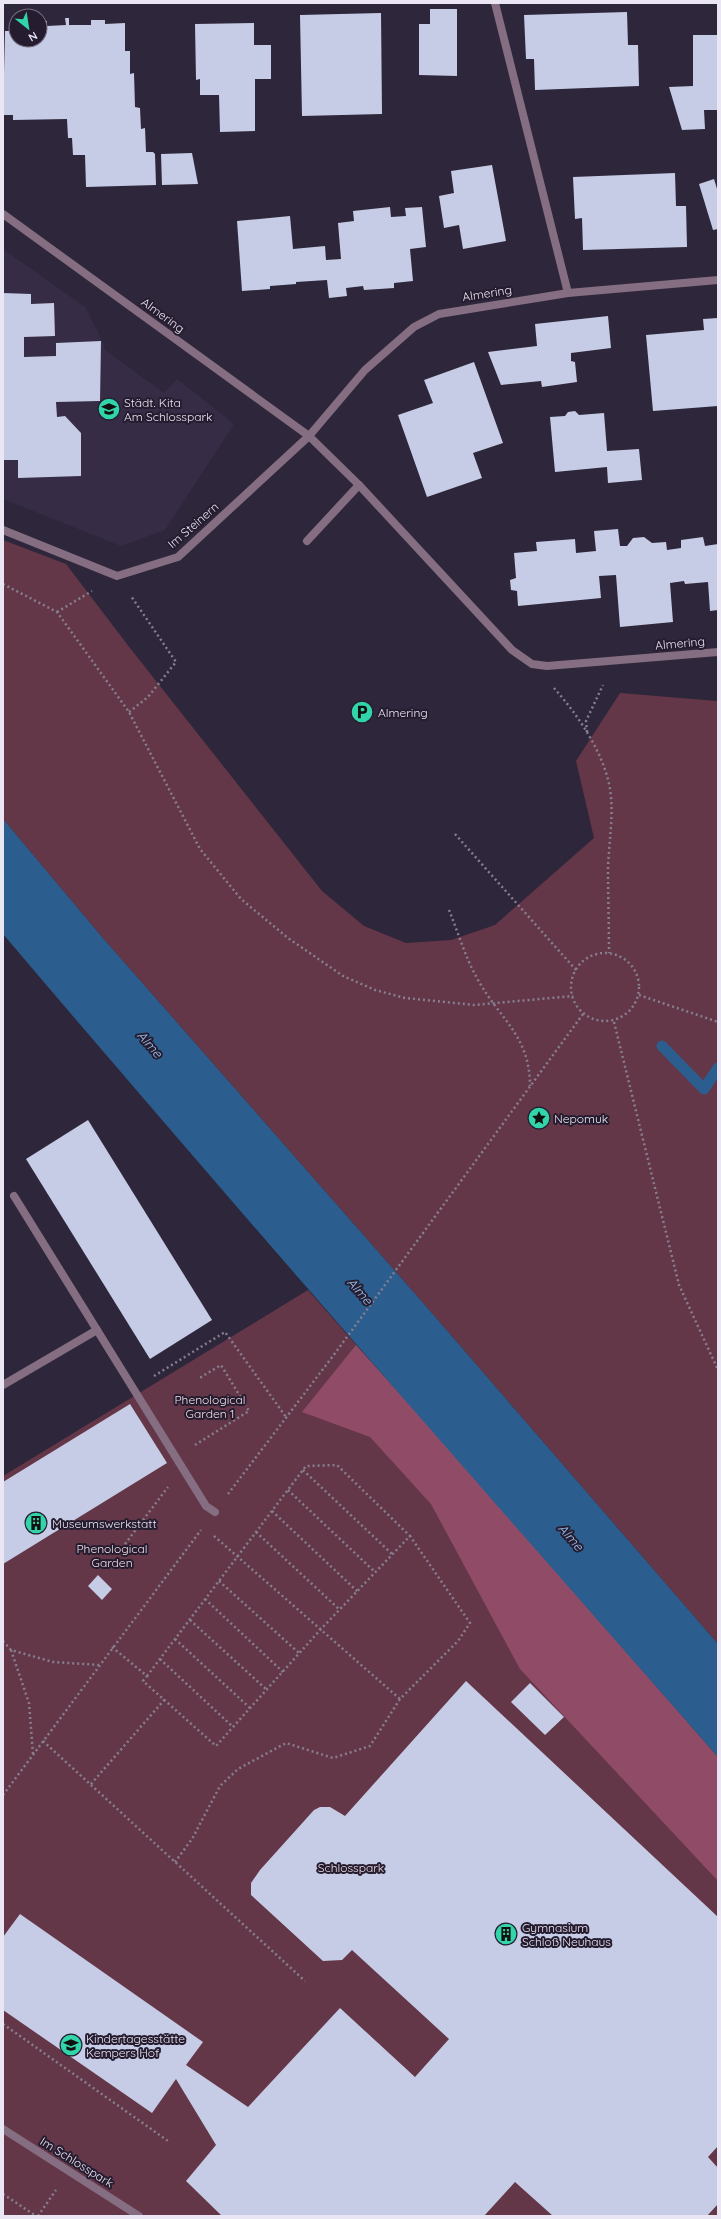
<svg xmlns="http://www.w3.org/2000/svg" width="721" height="2219" viewBox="0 0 721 2219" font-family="Quicksand,sans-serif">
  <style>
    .built { fill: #372c46 }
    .green { fill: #643748 }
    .forest { fill: #904c66 }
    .water { fill: #2b5e8e }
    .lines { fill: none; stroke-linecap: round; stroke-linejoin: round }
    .stream { stroke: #2b5e8e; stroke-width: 11 }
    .building { fill: #c6cce6 }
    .path { stroke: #867f90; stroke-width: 2.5; stroke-dasharray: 2 3; stroke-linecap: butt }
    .lane { stroke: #856d82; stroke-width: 8 }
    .street { stroke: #856d82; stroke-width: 8 }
    .labels { text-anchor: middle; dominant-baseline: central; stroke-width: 4; stroke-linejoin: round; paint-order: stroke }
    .street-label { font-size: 12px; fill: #ebe6f3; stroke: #251c30 }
    .poi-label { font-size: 12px; fill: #ebe6f3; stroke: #251c30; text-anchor: start }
    .park-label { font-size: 12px; fill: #f3dee4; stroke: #251c30 }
    .water-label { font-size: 13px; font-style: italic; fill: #9cc5f1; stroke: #251c30 }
  </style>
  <rect width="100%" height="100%" fill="#2e263a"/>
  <!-- built -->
  <polygon class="built" points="3,249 85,307 103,342 105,350 164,393 177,379 234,424 165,530 121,546 3,499"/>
  <!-- green -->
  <g class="green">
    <polygon points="3,540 66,564 130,648 322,891 364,926 406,943 451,940 495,925 594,838 576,761 620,693 717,701 718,1644 424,1304 102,937 3,819"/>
    <polygon points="308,1290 718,1757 718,2216 3,2216 3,1476"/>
  </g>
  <!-- forest -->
  <polygon class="forest" points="356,1345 427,1424 718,1757 718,1881 520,1669 431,1504 370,1437 302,1412"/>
  <!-- water -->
  <path class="water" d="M3,819L102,937L424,1304L718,1644V1757C478,1484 238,1211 3,934Z"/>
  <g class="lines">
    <!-- stream -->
    <polyline class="stream" points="662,1046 704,1089 718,1068"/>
  </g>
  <!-- building -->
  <g class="building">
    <polygon points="430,9 457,9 457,76 419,75 419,24 430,24"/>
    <polygon points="627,12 628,45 638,45 639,86 535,90 534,59 526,59 524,15"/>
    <polygon points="381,13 382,114 302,116 300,15"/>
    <polygon points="65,18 69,18 69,25 91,25 91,20 105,20 105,24 125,23 125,51 130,51 130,74 134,73 135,107 140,108 141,129 145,128 146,152 153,152 155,154 156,185 86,187 85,155 73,155 72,138 68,138 67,119 13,120 13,115 3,115 5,31 16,31 16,40 40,40 40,21 47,21 47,26 66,25"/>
    <polygon points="254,23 254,45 271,45 271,79 255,79 255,131 220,132 219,95 200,95 200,79 196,80 195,24"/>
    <polygon points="693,35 718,35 718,110 704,110 705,129 682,130 669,87 693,86"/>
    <polygon points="192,153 198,184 162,185 161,154"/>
    <polygon points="492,165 506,241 463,249 459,225 444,228 439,196 454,193 451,171"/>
    <polygon points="675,173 676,206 686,206 687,247 583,250 582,218 575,219 573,177"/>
    <polygon points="714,179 718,192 718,229 713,230 699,184"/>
    <polygon points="390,207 391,217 406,216 405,208 422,207 426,247 410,249 413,281 394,283 394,288 364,290 363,286 346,288 347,296 329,298 327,280 296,282 296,284 270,286 270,289 242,291 237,221 290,216 293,249 325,246 326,260 341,259 338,223 354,221 353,211"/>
    <polygon points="3,293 31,294 31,304 54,303 55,336 24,337 24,357 56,356 56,343 101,341 100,401 56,402 57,417 65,416 81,433 81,476 18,478 18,460 3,460"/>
    <polygon points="608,316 611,348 571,353 571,361 575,362 577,382 542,387 541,381 501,385 488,352 537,346 535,324"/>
    <polygon points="718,318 718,406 653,411 646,335 704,330 703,319"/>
    <polygon points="474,362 503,443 473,453 482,478 427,497 398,415 433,403 424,380"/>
    <polygon points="575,411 579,415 604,413 607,451 639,449 642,480 608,483 607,467 555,472 550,417 565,416 568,412"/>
    <polygon points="618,529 620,546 627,546 633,538 644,537 652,543 666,542 667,550 681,548 681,540 703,537 705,546 718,544 718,610 710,611 708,582 685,584 684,581 670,583 673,622 620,627 616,575 599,576 601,598 518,606 517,591 511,590 510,580 516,578 514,553 537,551 536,542 575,539 576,553 596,551 594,531"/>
    <polygon points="88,1120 212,1320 150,1359 26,1159"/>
    <polygon points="130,1404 167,1463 3,1564 3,1482"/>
    <polygon points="98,1575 112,1589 102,1600 88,1586"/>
    <polygon points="466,1681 718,1917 718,2146 708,2157 718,2168 718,2204 707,2216 553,2216 515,2182 484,2216 222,2216 186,2181 216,2145 176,2079 152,2113 3,2010 3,1937 20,1914 203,2042 186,2065 248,2107 340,2008 415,2077 449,2039 352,1950 342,1960 323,1961 251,1895 251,1883 260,1870 314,1810 320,1807 330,1807 345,1816"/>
    <polygon points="530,1683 564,1717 545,1735 511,1702"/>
  </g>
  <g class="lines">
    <!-- path -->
    <g class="path">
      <polyline points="3,584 57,612 129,712 200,849 241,899 288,938 343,976 375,990 405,998 474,1005 573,996"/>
      <polyline points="57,612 92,591"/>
      <path d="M554,688C578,715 604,753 610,789C614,815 609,841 608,868C608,896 609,925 609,953"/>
      <polyline points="129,712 148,697 176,662 131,596"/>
      <polyline points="587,732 586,721 603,685"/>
      <polyline points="455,834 576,970"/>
      <path d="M449,910C458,932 465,957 477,978C499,1019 530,1035 530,1086"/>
      <circle cx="605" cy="987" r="34"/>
      <polyline points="639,995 718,1022"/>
      <polyline points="614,1022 679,1285 718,1370"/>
      <polyline points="154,1376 225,1332 286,1417"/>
      <polyline points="195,1445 249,1411 221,1365 198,1379"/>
      <polyline points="303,1470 392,1554"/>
      <polyline points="288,1490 375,1572"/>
      <polyline points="228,1494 336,1352 583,1014"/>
      <polyline points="272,1511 357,1591"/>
      <polyline points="256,1532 340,1610"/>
      <polyline points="214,1536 400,1699"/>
      <polyline points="125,1544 168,1487"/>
      <polyline points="219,1581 299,1653"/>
      <polyline points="205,1599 283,1672"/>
      <polyline points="190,1620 267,1690"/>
      <polyline points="175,1639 250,1708"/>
      <polyline points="3,1641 11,1650 53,1662 99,1665"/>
      <polyline points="112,1647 147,1676 143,1681 216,1746 321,1629 410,1536 470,1623 458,1641 400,1699 370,1746 333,1758 286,1743 238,1769 220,1786 192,1839 175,1862"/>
      <polyline points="11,1650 29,1703 33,1754"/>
      <polyline points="160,1659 233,1727"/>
      <polyline points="147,1676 306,1466 337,1465 410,1536"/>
      <polyline points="43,1741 305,1981"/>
      <polyline points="91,1784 165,1699"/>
      <polyline points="3,1795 201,1530"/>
      <polyline points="3,2024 168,2141"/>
      <polyline points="3,2194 36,2216"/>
      <polyline points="38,2216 56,2190"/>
    </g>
    <!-- lane -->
    <g class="lane">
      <polyline points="495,3 568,293"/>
      <polyline points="307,541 359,485"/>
      <polyline points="14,1196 206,1506 215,1512"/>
      <polyline points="3,2129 139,2216"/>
    </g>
    <!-- street -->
    <g class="street">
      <polyline points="3,214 309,436 359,485 512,650 532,664 547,666 718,652"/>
      <polyline points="3,530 117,576 178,557 309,436 365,370 414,327 439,314 568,293 718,280"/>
      <polyline points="3,1385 97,1330"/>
    </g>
  </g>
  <!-- icons -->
  <defs>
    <g id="school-disc" transform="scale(1.15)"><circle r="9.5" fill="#32d4a9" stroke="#251c30"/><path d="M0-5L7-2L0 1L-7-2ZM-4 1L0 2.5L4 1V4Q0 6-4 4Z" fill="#111"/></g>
    <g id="parking-disc" transform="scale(1.15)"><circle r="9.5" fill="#32d4a9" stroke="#251c30"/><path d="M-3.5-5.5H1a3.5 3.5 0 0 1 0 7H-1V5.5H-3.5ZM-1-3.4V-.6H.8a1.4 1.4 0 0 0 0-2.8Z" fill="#111"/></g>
    <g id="sight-disc" transform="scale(1.15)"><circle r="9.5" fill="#32d4a9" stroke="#251c30"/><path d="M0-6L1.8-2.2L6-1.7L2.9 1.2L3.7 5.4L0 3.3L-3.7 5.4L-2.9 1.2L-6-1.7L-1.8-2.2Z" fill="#111"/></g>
    <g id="building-disc" transform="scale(1.15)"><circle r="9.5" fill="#32d4a9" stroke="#251c30"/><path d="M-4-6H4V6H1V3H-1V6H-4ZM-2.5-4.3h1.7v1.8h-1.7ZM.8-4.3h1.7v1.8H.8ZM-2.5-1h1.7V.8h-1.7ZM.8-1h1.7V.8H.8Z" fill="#111"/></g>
  </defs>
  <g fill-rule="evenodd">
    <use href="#school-disc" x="109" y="409"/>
    <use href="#parking-disc" x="362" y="712"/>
    <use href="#sight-disc" x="539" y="1118"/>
    <use href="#building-disc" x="36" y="1523"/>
    <use href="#building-disc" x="506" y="1934"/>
    <use href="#school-disc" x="71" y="2045"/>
  </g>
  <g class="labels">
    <!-- street labels -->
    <g class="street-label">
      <text transform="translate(487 293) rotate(-9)">Almering</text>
      <text transform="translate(163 315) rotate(36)">Almering</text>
      <text transform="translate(193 525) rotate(-41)">Im Steinern</text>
      <text transform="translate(680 643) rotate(-5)">Almering</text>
      <text transform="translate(77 2162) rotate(32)">Im Schlosspark</text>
    </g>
    <!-- poi labels -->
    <g class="poi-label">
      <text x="124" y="402">Städt. Kita<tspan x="124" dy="14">Am Schlosspark</tspan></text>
      <text x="378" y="712">Almering</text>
      <text x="554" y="1118">Nepomuk</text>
      <text x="52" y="1523">Museumswerkstatt</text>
      <text x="522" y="1927">Gymnasium<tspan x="522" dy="14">Schloß Neuhaus</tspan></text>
      <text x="86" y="2038">Kindertagesstätte<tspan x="86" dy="14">Kempers Hof</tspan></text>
    </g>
    <!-- park labels -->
    <g class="park-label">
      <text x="210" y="1399">Phenological<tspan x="210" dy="14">Garden 1</tspan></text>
      <text x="112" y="1548">Phenological<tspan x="112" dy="14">Garden</tspan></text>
      <text x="351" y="1867">Schlosspark</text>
    </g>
    <!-- water labels -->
    <g class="water-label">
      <text transform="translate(150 1044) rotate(49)">Alme</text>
      <text transform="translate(360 1291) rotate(49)">Alme</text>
      <text transform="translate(571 1537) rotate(49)">Alme</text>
    </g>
  </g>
  <!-- border -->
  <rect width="721" height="2219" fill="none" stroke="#ebe6f3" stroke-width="8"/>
  <!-- north arrow -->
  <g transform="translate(28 28) rotate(150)"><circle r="19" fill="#251c30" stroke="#746d7e"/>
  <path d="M0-3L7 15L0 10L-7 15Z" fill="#32d4a9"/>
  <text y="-6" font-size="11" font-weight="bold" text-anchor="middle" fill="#ebe6f3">N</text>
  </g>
</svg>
